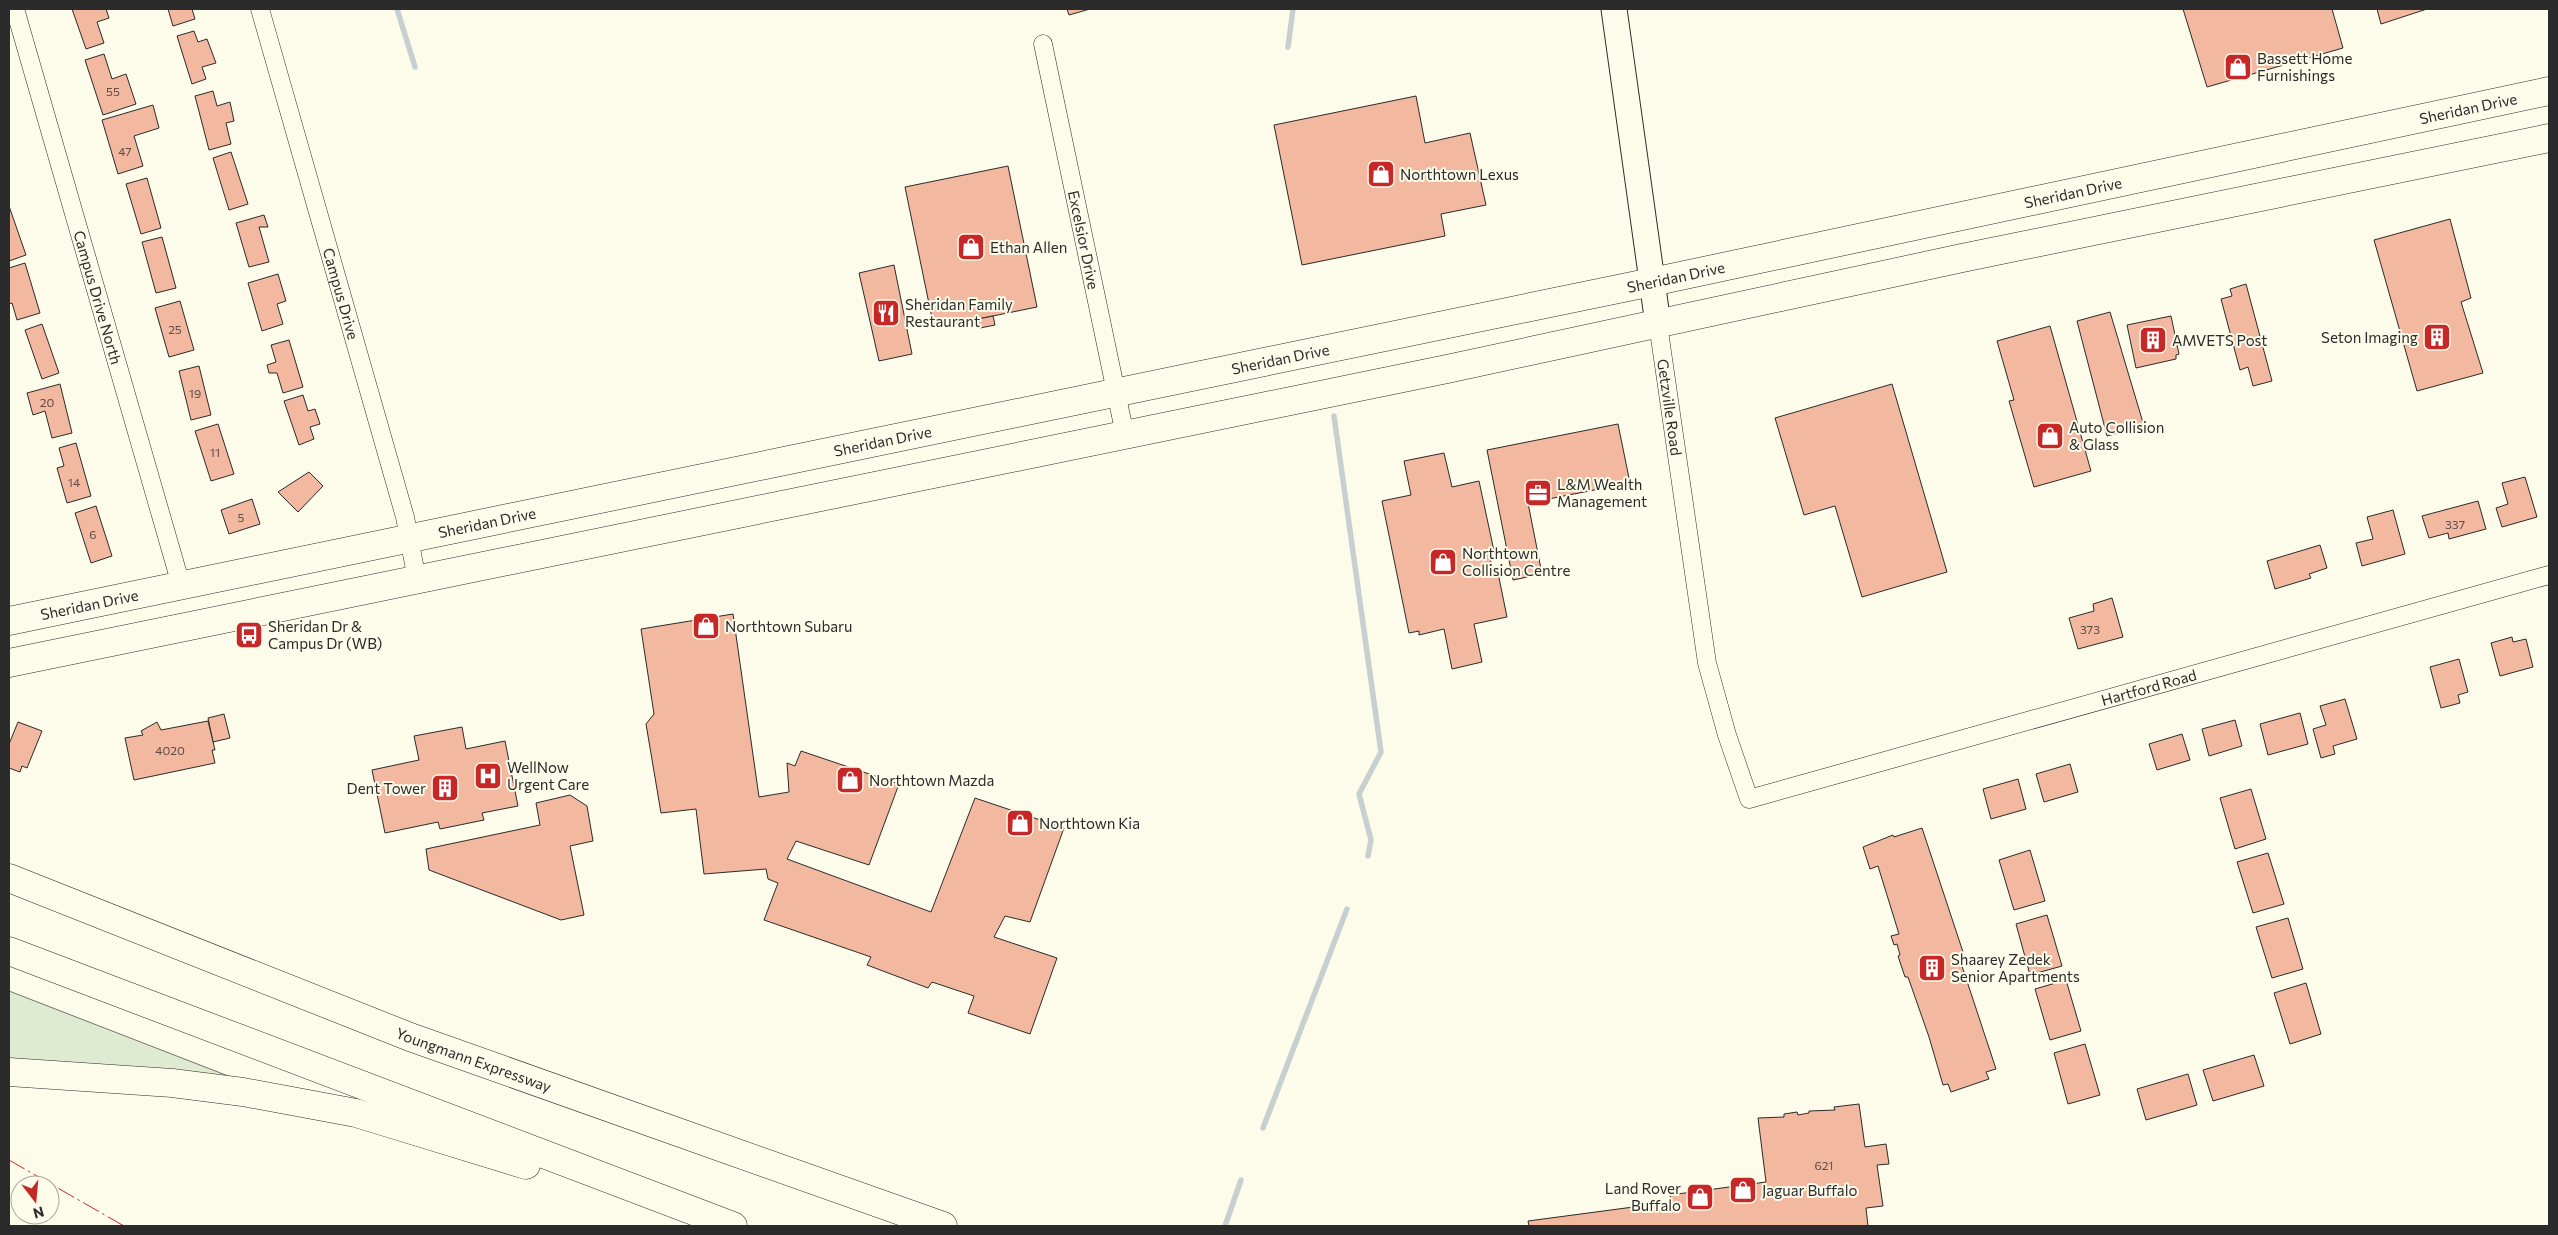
<svg xmlns="http://www.w3.org/2000/svg" width="2558" height="1235" viewBox="0 0 2558 1235" font-family="Commissioner,sans-serif">
  <style>
    .green { fill: #deebd1; stroke: #74746e }
    .lines { fill: none; stroke-linecap: round; stroke-linejoin: round }
    .stream { stroke: #c7d0d0; stroke-width: 5.5 }
    .building { fill: #f2b8a0; stroke: #2b2b2b }
    .street-casing { stroke: #2b2b2b; stroke-width: 19 }
    .secondary-casing { stroke: #2b2b2b; stroke-width: 27 }
    .primary-casing { stroke: #2b2b2b; stroke-width: 29 }
    .highway-casing { stroke: #2b2b2b; stroke-width: 29 }
    .street { stroke: #fdfbea; stroke-width: 18 }
    .secondary { stroke: #fdfbea; stroke-width: 25 }
    .primary { stroke: #fdfbea; stroke-width: 28 }
    .highway { stroke: #fdfbea; stroke-width: 28 }
    .power { stroke: #c62828; stroke-width: 1; stroke-dasharray: 18 4 2.5 4; stroke-linecap: butt }
    .labels { text-anchor: middle; dominant-baseline: central; stroke-width: 4; stroke-linejoin: round; paint-order: stroke }
    .number-label { font-size: 12px; fill: #5d4e48 }
    .poi-label { font-size: 15px; fill: #2b2b2b; stroke: #fdfbea; text-anchor: start }
    .street-label { font-size: 15px; fill: #2b2b2b; stroke: #fdfbea }
  </style>
  <rect width="100%" height="100%" fill="#fdfbea"/>
  <!-- green -->
  <polygon class="green" points="9,991 236,1079 9,1066"/>
  <g class="lines">
    <!-- stream -->
    <g class="stream">
      <polyline points="397,9 415,67"/>
      <polyline points="1288,47 1293,9"/>
      <polyline points="1334,416 1381,752 1359,794 1371,840 1368,856"/>
      <polyline points="1263,1128 1347,909"/>
      <polyline points="1225,1226 1241,1180"/>
    </g>
  </g>
  <!-- building -->
  <g class="building">
    <polygon points="72,9 106,9 109,18 97,22 104,43 86,49"/>
    <polygon points="168,9 192,9 195,19 173,26"/>
    <polygon points="1067,9 1090,9 1069,15"/>
    <polygon points="2183,9 2332,9 2343,48 2207,87"/>
    <polygon points="2377,9 2427,9 2381,24"/>
    <polygon points="194,31 198,42 207,39 216,63 202,67 206,79 192,84 177,36"/>
    <polygon points="104,54 112,79 126,74 136,104 103,115 85,60"/>
    <polygon points="213,91 217,106 230,102 234,121 226,123 231,144 209,150 195,96"/>
    <polygon points="1416,96 1425,143 1470,133 1486,205 1441,214 1445,236 1302,265 1274,125"/>
    <polygon points="153,105 159,128 134,136 143,166 118,174 102,120"/>
    <polygon points="231,152 248,204 229,210 213,158"/>
    <polygon points="1008,166 1037,307 934,328 905,187"/>
    <polygon points="147,178 161,228 141,234 126,184"/>
    <polygon points="9,206 26,255 9,261"/>
    <polygon points="264,215 268,227 259,227 269,262 249,267 236,223"/>
    <polygon points="2450,219 2471,298 2461,302 2483,373 2417,391 2374,240"/>
    <polygon points="162,237 176,288 156,293 142,242"/>
    <polygon points="25,263 40,313 17,320 12,303 9,304 9,268"/>
    <polygon points="894,265 912,354 879,361 859,273"/>
    <polygon points="278,274 286,301 277,304 283,324 262,331 248,283"/>
    <polygon points="2246,284 2272,381 2253,386 2248,367 2240,370 2221,299 2232,296 2230,289"/>
    <polygon points="180,301 194,350 169,357 155,308"/>
    <polygon points="2110,312 2144,426 2107,436 2077,321"/>
    <polygon points="993,316 995,325 980,328 978,319"/>
    <polygon points="2171,316 2179,354 2176,355 2176,359 2136,368 2127,325"/>
    <polygon points="42,324 59,373 42,379 25,330"/>
    <polygon points="2050,326 2091,471 2034,487 2009,401 2014,400 1997,341"/>
    <polygon points="289,340 303,387 283,393 277,373 269,373 267,365 276,362 271,345"/>
    <polygon points="199,366 211,415 191,420 179,371"/>
    <polygon points="60,384 72,433 52,438 45,411 33,415 27,393"/>
    <polygon points="1892,384 1947,572 1862,597 1835,506 1804,515 1775,418"/>
    <polygon points="303,395 308,411 315,409 320,424 310,427 314,439 299,445 284,401"/>
    <polygon points="218,424 234,474 211,481 195,431"/>
    <polygon points="1618,424 1630,483 1528,503 1542,574 1513,580 1487,450"/>
    <polygon points="76,443 91,496 67,503 57,468 64,466 59,448"/>
    <polygon points="1444,453 1452,487 1479,481 1494,551 1489,552 1493,574 1498,573 1507,617 1474,624 1482,662 1452,669 1444,629 1419,635 1419,631 1409,633 1382,501 1411,495 1404,461"/>
    <polygon points="309,472 323,486 298,512 278,492"/>
    <polygon points="2525,477 2537,517 2502,527 2496,508 2508,504 2502,483"/>
    <polygon points="252,499 260,524 229,534 221,510"/>
    <polygon points="2478,501 2486,529 2449,539 2448,533 2429,538 2422,516"/>
    <polygon points="96,506 112,556 91,563 75,513"/>
    <polygon points="2393,510 2405,554 2362,566 2356,543 2373,539 2367,517"/>
    <polygon points="2320,545 2327,568 2309,574 2311,578 2275,589 2267,561"/>
    <polygon points="2112,598 2123,637 2078,649 2069,618 2094,611 2093,604"/>
    <polygon points="733,614 759,797 789,792 787,763 795,766 801,751 899,784 869,865 796,841 787,859 931,912 975,798 1064,828 1030,922 1005,916 994,937 1057,958 1030,1034 968,1013 974,996 932,982 928,988 867,965 871,957 764,920 778,883 768,879 766,869 704,874 696,809 661,813 646,724 654,714 641,629"/>
    <polygon points="2512,637 2513,642 2526,639 2533,667 2500,676 2491,643"/>
    <polygon points="2459,659 2468,692 2458,695 2460,703 2441,708 2430,667"/>
    <polygon points="2345,699 2357,739 2333,746 2335,754 2321,758 2313,729 2326,725 2320,706"/>
    <polygon points="2300,713 2308,744 2268,755 2260,724"/>
    <polygon points="224,714 230,738 213,742 208,718"/>
    <polygon points="2235,720 2242,746 2209,756 2202,729"/>
    <polygon points="208,721 215,750 212,750 215,763 134,780 125,738 143,735 141,731 157,722 161,730"/>
    <polygon points="18,722 42,731 27,768 22,766 20,772 9,768 9,744"/>
    <polygon points="462,727 466,749 505,741 518,806 482,813 484,820 440,829 438,822 385,833 372,770 419,760 414,736"/>
    <polygon points="2182,734 2190,760 2157,770 2149,744"/>
    <polygon points="2070,764 2078,792 2044,802 2036,774"/>
    <polygon points="2018,779 2026,809 1991,819 1983,789"/>
    <polygon points="2251,789 2266,839 2235,849 2220,798"/>
    <polygon points="570,795 587,806 593,841 570,846 584,915 561,920 429,870 426,849 540,825 536,803"/>
    <polygon points="1922,828 1965,958 1960,960 1996,1069 1986,1072 1989,1079 1951,1092 1948,1084 1943,1085 1929,1037 1908,977 1905,977 1898,956 1900,955 1897,944 1894,945 1891,936 1899,934 1878,866 1870,869 1863,847 1893,835 1894,837"/>
    <polygon points="2030,850 2045,901 2014,910 1999,860"/>
    <polygon points="2268,853 2284,904 2253,913 2237,862"/>
    <polygon points="2047,915 2062,966 2030,975 2016,924"/>
    <polygon points="2288,918 2303,969 2272,978 2256,927"/>
    <polygon points="2066,980 2081,1031 2050,1040 2035,989"/>
    <polygon points="2306,983 2321,1034 2290,1044 2274,993"/>
    <polygon points="2085,1044 2100,1095 2068,1104 2054,1053"/>
    <polygon points="2254,1055 2264,1086 2213,1101 2203,1070"/>
    <polygon points="2188,1074 2197,1105 2146,1120 2137,1089"/>
    <polygon points="1859,1104 1865,1147 1886,1144 1889,1164 1877,1165 1883,1206 1866,1208 1868,1226 1529,1226 1528,1221 1671,1202 1670,1195 1766,1182 1758,1118 1784,1117 1784,1114 1797,1112 1798,1115 1809,1113 1809,1111 1835,1110 1834,1107"/>
  </g>
  <g class="lines">
    <!-- street casing -->
    <g class="street-casing">
      <g id="street">
        <path id="s1" d="M15,9L181,585"/>
        <path id="s2" d="M260,9L405,517L417,580"/>
        <path id="s3" d="M1043,44L1125,435"/>
        <path id="s4" d="M1658,324L1707,663L1727,735L1749,799L2549,575"/>
      </g>
    </g>
    <!-- secondary casing -->
    <g class="secondary-casing">
      <polyline id="secondary" points="1614,9 1658,324"/>
    </g>
    <!-- primary casing -->
    <g class="primary-casing">
      <g id="primary">
        <path id="s5" d="M9,621L1652,282L2549,91"/>
        <polyline points="9,663 1447,369 1962,258 2549,138"/>
      </g>
    </g>
    <!-- highway casing -->
    <g class="highway-casing">
      <g id="highway">
        <path id="s6" d="M9,878L410,1037L943,1226"/>
        <polyline points="9,951 733,1226"/>
        <polyline points="9,1072 172,1083 243,1092 356,1113 526,1165"/>
      </g>
    </g>
    <!-- street -->
    <use href="#street" class="street"/>
    <!-- secondary -->
    <use href="#secondary" class="secondary"/>
    <!-- primary -->
    <use href="#primary" class="primary"/>
    <!-- highway -->
    <use href="#highway" class="highway"/>
    <!-- power -->
    <polyline class="power" points="9,1160 124,1226"/>
  </g>
  <!-- icons -->
  <defs>
    <g id="shop-square" transform="scale(1.4375)"><rect x="-9" y="-9" width="18" height="18" rx="4" fill="#c62828" stroke="#fdfbea"/><path d="M-5-2.5h2.3a2.7 3.5 0 0 1 5.4 0H5L5.5 6h-11ZM-1.5-2.5h3a1.5 2.3 0 0 0-3 0Z" fill="#fff"/></g>
    <g id="restaurant-square" transform="scale(1.4375)"><rect x="-9" y="-9" width="18" height="18" rx="4" fill="#c62828" stroke="#fdfbea"/><path d="M-5-6h1v4h1v-4h1v4h1v-4h1v5L-1.5 .5V6h-2V.5L-5-1ZM5-6V6H3V1.5H1.5Q1.5-4 5-6Z" fill="#fff"/></g>
    <g id="building-square" transform="scale(1.4375)"><rect x="-9" y="-9" width="18" height="18" rx="4" fill="#c62828" stroke="#fdfbea"/><path d="M-4-6H4V6H1V3H-1V6H-4ZM-2.5-4.3h1.7v1.8h-1.7ZM.8-4.3h1.7v1.8H.8ZM-2.5-1h1.7V.8h-1.7ZM.8-1h1.7V.8H.8Z" fill="#fff"/></g>
    <g id="office-square" transform="scale(1.4375)"><rect x="-9" y="-9" width="18" height="18" rx="4" fill="#c62828" stroke="#fdfbea"/><path d="M-6-3h4V-5.5h4V-3h4V5H-6ZM-1-4.5V-3h2v-1.5ZM-6 0V1H6V0Z" fill="#fff"/></g>
    <g id="bus-square" transform="scale(1.4375)"><rect x="-9" y="-9" width="18" height="18" rx="4" fill="#c62828" stroke="#fdfbea"/><path d="M-5-6H5V4H4V6H2V4H-2V6H-4V4H-5ZM-3.5-4V0h7V-4ZM-3.5 1.2v1.5H-2V1.2ZM2 1.2v1.5H3.5V1.2Z" fill="#fff"/></g>
    <g id="hospital-square" transform="scale(1.4375)"><rect x="-9" y="-9" width="18" height="18" rx="4" fill="#c62828" stroke="#fdfbea"/><path d="M-5-5h3v3.5h4V-5h3V5h-3V1.5h-4V5h-3Z" fill="#fff"/></g>
  </defs>
  <g fill-rule="evenodd">
    <use href="#shop-square" x="2238" y="67"/>
    <use href="#shop-square" x="1381" y="174"/>
    <use href="#shop-square" x="971" y="247"/>
    <use href="#restaurant-square" x="886" y="313"/>
    <use href="#building-square" x="2437" y="337"/>
    <use href="#building-square" x="2153" y="340"/>
    <use href="#shop-square" x="2050" y="436"/>
    <use href="#office-square" x="1538" y="493"/>
    <use href="#shop-square" x="1443" y="562"/>
    <use href="#shop-square" x="706" y="626"/>
    <use href="#bus-square" x="249" y="635"/>
    <use href="#hospital-square" x="488" y="776"/>
    <use href="#shop-square" x="850" y="780"/>
    <use href="#building-square" x="445" y="788"/>
    <use href="#shop-square" x="1020" y="823"/>
    <use href="#building-square" x="1932" y="968"/>
    <use href="#shop-square" x="1743" y="1190"/>
    <use href="#shop-square" x="1700" y="1197"/>
  </g>
  <g class="labels">
    <!-- number labels -->
    <g class="number-label">
      <text x="113" y="91">55</text>
      <text x="125" y="151">47</text>
      <text x="175" y="329">25</text>
      <text x="195" y="393">19</text>
      <text x="47" y="402">20</text>
      <text x="215" y="452">11</text>
      <text x="74" y="482">14</text>
      <text x="241" y="517">5</text>
      <text x="2455" y="524">337</text>
      <text x="93" y="534">6</text>
      <text x="2090" y="629">373</text>
      <text x="170" y="750">4020</text>
      <text x="1824" y="1165">621</text>
    </g>
    <!-- poi labels -->
    <g class="poi-label">
      <text x="2257" y="58">Bassett Home<tspan x="2257" dy="17">Furnishings</tspan></text>
      <text x="1400" y="174">Northtown Lexus</text>
      <text x="990" y="247">Ethan Allen</text>
      <text x="905" y="304">Sheridan Family<tspan x="905" dy="17">Restaurant</tspan></text>
      <text x="2418" y="337" text-anchor="end">Seton Imaging</text>
      <text x="2172" y="340">AMVETS Post</text>
      <text x="2069" y="427">Auto Collision<tspan x="2069" dy="17">&amp; Glass</tspan></text>
      <text x="1557" y="484">L&amp;M Wealth<tspan x="1557" dy="17">Management</tspan></text>
      <text x="1462" y="553">Northtown<tspan x="1462" dy="17">Collision Centre</tspan></text>
      <text x="268" y="626">Sheridan Dr &amp;<tspan x="268" dy="17">Campus Dr (WB)</tspan></text>
      <text x="725" y="626">Northtown Subaru</text>
      <text x="507" y="767">WellNow<tspan x="507" dy="17">Urgent Care</tspan></text>
      <text x="869" y="780">Northtown Mazda</text>
      <text x="426" y="788" text-anchor="end">Dent Tower</text>
      <text x="1039" y="823">Northtown Kia</text>
      <text x="1951" y="959">Shaarey Zedek<tspan x="1951" dy="17">Senior Apartments</tspan></text>
      <text x="1681" y="1188" text-anchor="end">Land Rover<tspan x="1681" dy="17">Buffalo</tspan></text>
      <text x="1762" y="1190">Jaguar Buffalo</text>
    </g>
    <!-- street labels -->
    <g class="street-label">
      <text stroke="none"><textPath href="#s5" startOffset="2512">Sheridan Drive</textPath></text>
      <text stroke="none"><textPath href="#s5" startOffset="2108">Sheridan Drive</textPath></text>
      <text stroke="none"><textPath href="#s3" startOffset="200">Excelsior Drive</textPath></text>
      <text stroke="none"><textPath href="#s5" startOffset="1702">Sheridan Drive</textPath></text>
      <text stroke="none"><textPath href="#s2" startOffset="296">Campus Drive</textPath></text>
      <text stroke="none"><textPath href="#s1" startOffset="300">Campus Drive North</textPath></text>
      <text stroke="none"><textPath href="#s5" startOffset="1298">Sheridan Drive</textPath></text>
      <text stroke="none"><textPath href="#s4" startOffset="84">Getzville Road</textPath></text>
      <text stroke="none"><textPath href="#s5" startOffset="892">Sheridan Drive</textPath></text>
      <text stroke="none"><textPath href="#s5" startOffset="488">Sheridan Drive</textPath></text>
      <text stroke="none"><textPath href="#s5" startOffset="82">Sheridan Drive</textPath></text>
      <text stroke="none"><textPath href="#s4" startOffset="900">Hartford Road</textPath></text>
      <text stroke="none"><textPath href="#s6" startOffset="499">Youngmann Expressway</textPath></text>
    </g>
  </g>
  <!-- border -->
  <rect width="2558" height="1235" fill="none" stroke="#2b2b2b" stroke-width="20"/>
  <!-- north arrow -->
  <g transform="translate(35 1200) rotate(164)"><circle r="24" fill="#fdfbea" stroke="#a9a89e"/>
  <path d="M0-4L9 19L0 12L-9 19Z" fill="#c62828"/>
  <text y="-8" font-size="14" font-weight="bold" text-anchor="middle" fill="#2b2b2b">N</text>
  </g>
</svg>
